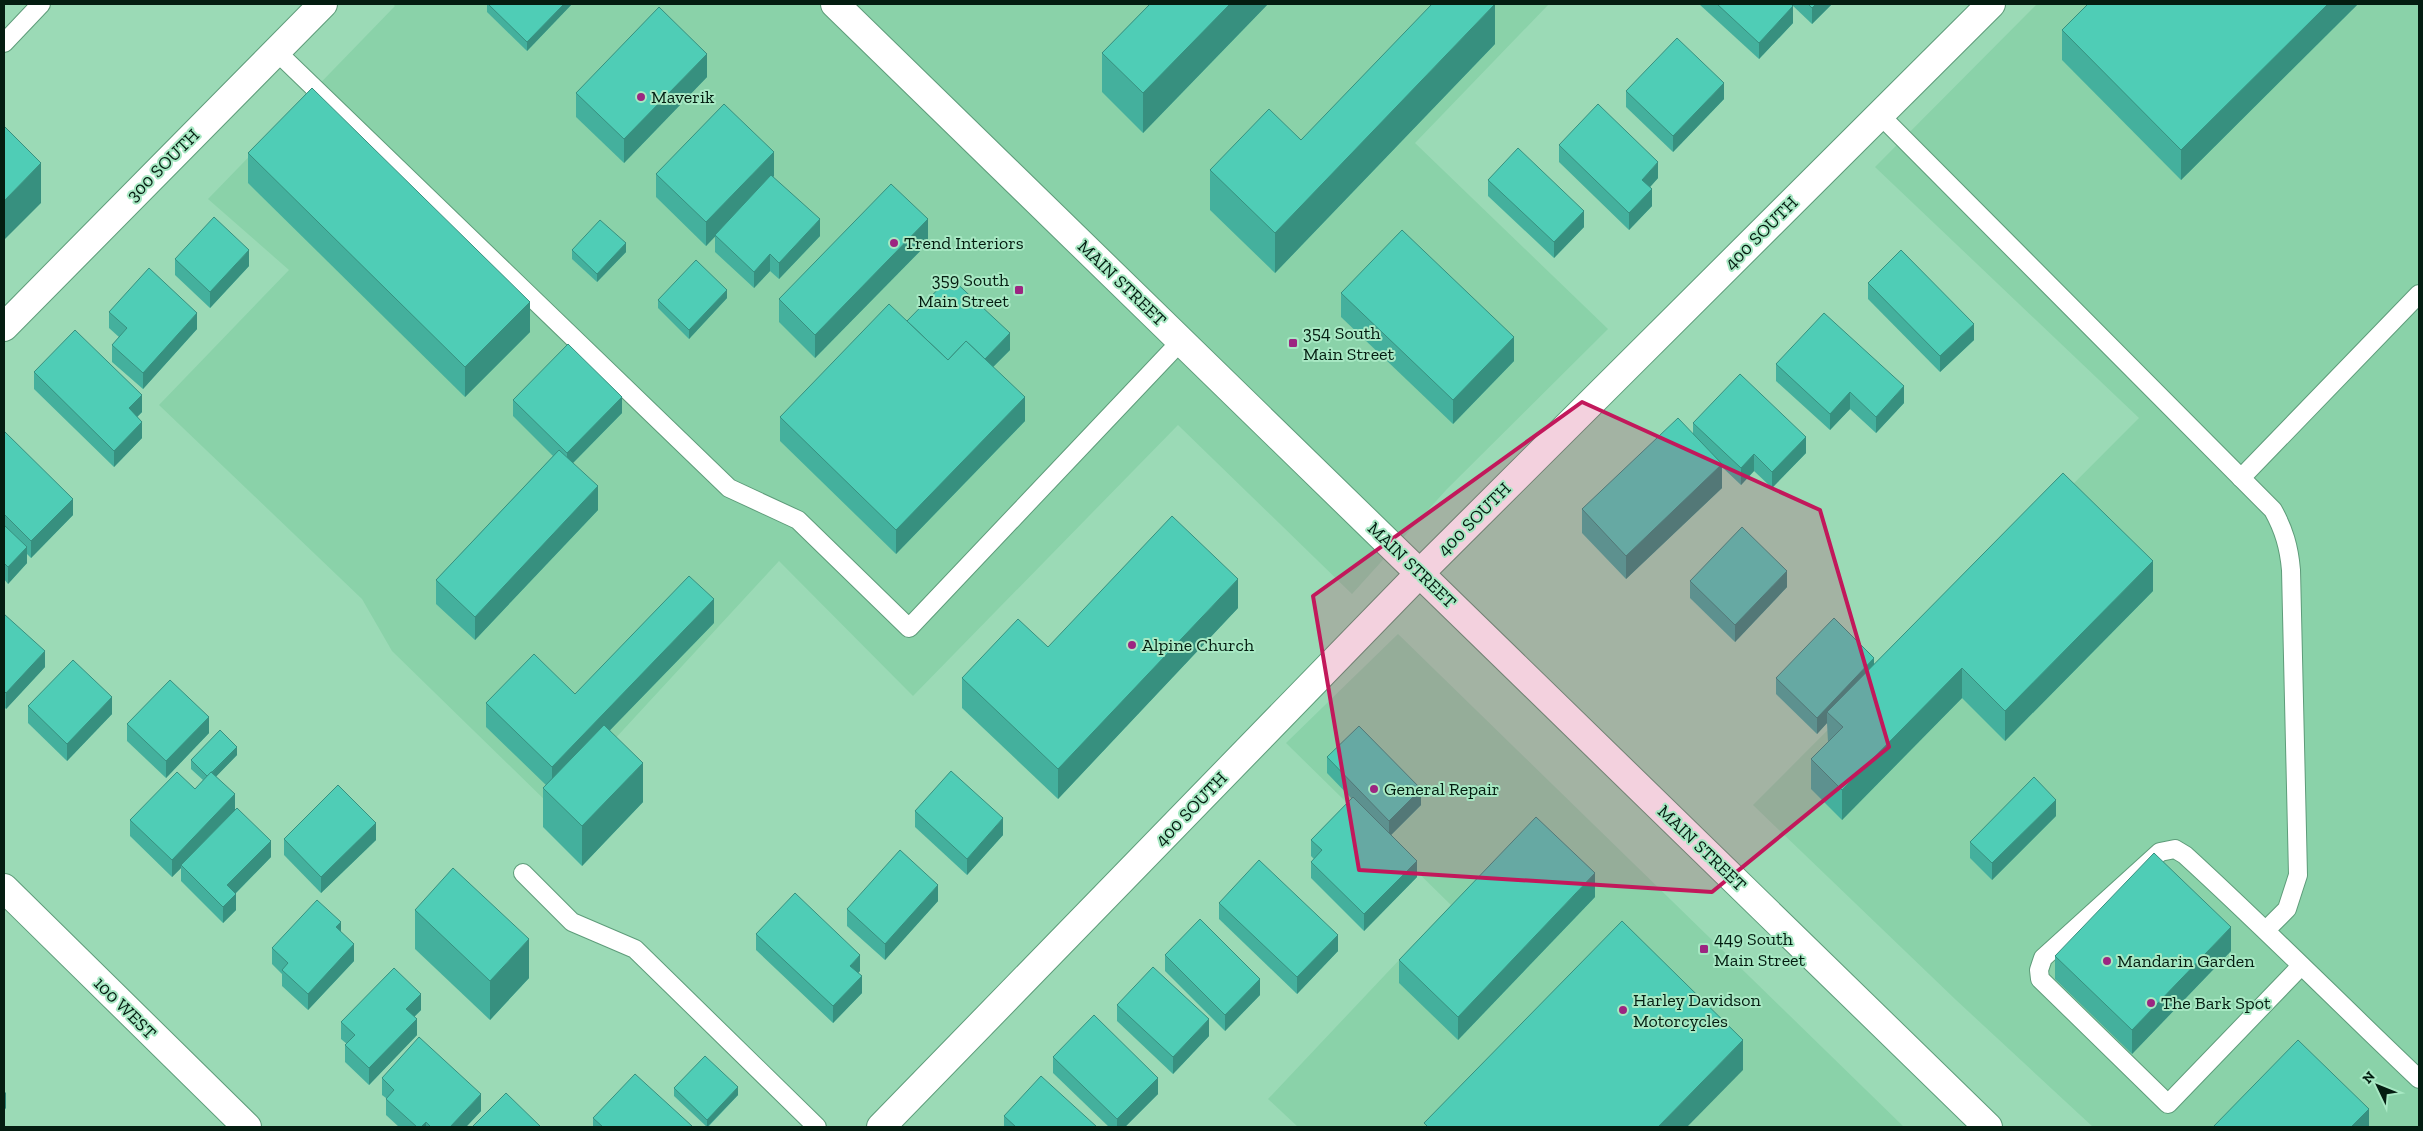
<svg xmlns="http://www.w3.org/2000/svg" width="2423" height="1131" viewBox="0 0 2423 1131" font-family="'Zilla Slab',serif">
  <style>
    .built { fill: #8ad2a9 }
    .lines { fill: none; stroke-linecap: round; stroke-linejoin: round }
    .service-casing { stroke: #5e9c7a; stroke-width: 20 }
    .minor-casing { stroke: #5e9c7a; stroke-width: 30 }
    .tertiary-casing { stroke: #5e9c7a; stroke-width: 30 }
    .trunk-casing { stroke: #5e9c7a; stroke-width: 30 }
    .service { stroke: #fff; stroke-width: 18 }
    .minor { stroke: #fff; stroke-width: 28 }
    .tertiary { stroke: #fff; stroke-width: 28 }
    .trunk { stroke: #fff; stroke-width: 28 }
    .wall { fill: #44b09d }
    .shaded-wall { fill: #37907f }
    .building { fill: #4fcdb6; stroke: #37907f }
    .marked { fill: #c2185b; fill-opacity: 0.2; stroke: #c2185b; stroke-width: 4; stroke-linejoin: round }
    .poi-dot { fill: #9c2681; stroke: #a7e8c3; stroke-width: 2 }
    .labels { text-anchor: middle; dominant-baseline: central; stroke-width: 4; stroke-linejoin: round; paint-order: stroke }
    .poi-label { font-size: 18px; fill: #041d11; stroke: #a7e8c3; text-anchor: start }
    .street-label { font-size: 18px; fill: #041d11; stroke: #a7e8c3 }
  </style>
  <rect width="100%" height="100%" fill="#9bdab6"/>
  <!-- built -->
  <g class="built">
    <polygon points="392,4 1549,4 1415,143 1608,329 1447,489 1352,594 1178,425 913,696 779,561 552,807 392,651 362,599 159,405 289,270 208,199 395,6"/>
    <polygon points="2037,4 2419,4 2419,1127 2093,1127 1956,1000 1753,805 2139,418 1875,167"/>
    <polygon points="1398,634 1904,1127 1298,1127 1268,1099 1451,905 1286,743"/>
  </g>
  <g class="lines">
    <!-- service casing -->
    <g class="service-casing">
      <g id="service">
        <polyline points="4,43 41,4"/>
        <polyline points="276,51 729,488 798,520 909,628 1181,341"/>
        <path d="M1880,115L2273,510C2284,530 2289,547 2291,570L2298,875L2287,909L2266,930"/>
        <polyline points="2241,478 2419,294"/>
        <polyline points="523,873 572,922 635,949 817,1127"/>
        <path d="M2301,966L2168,1104L2040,979L2039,970L2043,958L2160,852L2175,849L2185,855C2265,928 2341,1005 2419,1079"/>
      </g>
    </g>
    <!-- minor casing -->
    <g class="minor-casing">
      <polyline id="minor" points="881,1127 1420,573 1991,4"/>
    </g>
    <!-- tertiary casing -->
    <g class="tertiary-casing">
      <g id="tertiary">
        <polyline points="4,327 323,4"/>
        <polyline points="4,888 247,1127"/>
      </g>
    </g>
    <!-- trunk casing -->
    <g class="trunk-casing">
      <polyline id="trunk" points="835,4 1988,1127"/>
    </g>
    <!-- service -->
    <use href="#service" class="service"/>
    <!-- minor -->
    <use href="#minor" class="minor"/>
    <!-- tertiary -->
    <use href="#tertiary" class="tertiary"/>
    <!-- trunk -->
    <use href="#trunk" class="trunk"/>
  </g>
  <!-- wall -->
  <g class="wall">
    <polygon points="487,4 572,4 527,51 487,12"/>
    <polygon points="1150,4 1268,4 1143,133 1102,92 1102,53"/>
    <polygon points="1699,4 1791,4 1793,23 1759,59"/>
    <polygon points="1791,4 1832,4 1812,24"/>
    <polygon points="2357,4 2357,5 2181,180 2062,60 2062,30"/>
    <polygon points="1495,44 1275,273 1210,210 1210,170 1301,140"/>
    <polygon points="707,77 624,163 576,117 576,93"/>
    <polygon points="1626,91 1724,99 1673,152 1626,107"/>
    <polygon points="1559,145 1658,178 1650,187 1652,206 1629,230 1559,162"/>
    <polygon points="248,153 530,332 465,397 248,183"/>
    <polygon points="656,174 774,176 773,177 820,236 779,279 770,271 754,288 715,252 715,236 706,246 656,197"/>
    <polygon points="1488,180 1584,227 1554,258 1488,196"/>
    <polygon points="928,243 815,358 779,322 779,299"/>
    <polygon points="572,250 626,252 597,282 572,259"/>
    <polygon points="175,259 249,266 210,308 175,275"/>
    <polygon points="1868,283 1974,340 1940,372 1868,299"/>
    <polygon points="1341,293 1514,361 1453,424 1341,317"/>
    <polygon points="727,298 689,339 658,308 658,300"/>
    <polygon points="109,312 197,329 143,389 112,362 112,345 119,337 109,328"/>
    <polygon points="907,321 1010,350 993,367 1025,421 896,554 780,441 780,417"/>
    <polygon points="1776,364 1904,403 1876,433 1850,409 1830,430 1776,381"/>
    <polygon points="34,372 142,412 137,417 142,438 114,467 34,389"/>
    <polygon points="513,400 622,413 573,463 598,510 475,640 436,604 436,580 553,456 513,416"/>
    <polygon points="1693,423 1806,453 1772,488 1754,471 1741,485 1722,467 1722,488 1626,579 1582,533 1582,509 1693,434"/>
    <polygon points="4,431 73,515 31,558 27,554 27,563 8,584 4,579"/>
    <polygon points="1690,581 1787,587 1735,642 1690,598"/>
    <polygon points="2153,591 2005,741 1962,698 1842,820 1811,789 1811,759 1828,742 1827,723 1817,734 1776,694 1776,678 1874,664"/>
    <polygon points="1238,608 1058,799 962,708 962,678"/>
    <polygon points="4,614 45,667 6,709 4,707"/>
    <polygon points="714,623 610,730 643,802 582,866 543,827 543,788 546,785 486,727 486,703 575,694"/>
    <polygon points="28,706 112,714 67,761 28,723"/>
    <polygon points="127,724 209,733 166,778 127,741"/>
    <polygon points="237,755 216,776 235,810 271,857 235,894 236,910 223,923 181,881 181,868 172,877 130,836 130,820 195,789 203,780 191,769 191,760"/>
    <polygon points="1327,757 1421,805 1391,835 1417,877 1364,931 1311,878 1311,862 1314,859 1311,856 1311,840 1352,799 1327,773"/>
    <polygon points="915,811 1003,835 967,875 915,827"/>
    <polygon points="2056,816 1992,880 1970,858 1970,842"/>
    <polygon points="284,839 376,840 321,893 284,855"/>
    <polygon points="1595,897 1458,1040 1399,983 1399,960"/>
    <polygon points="938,901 885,960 847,926 847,909"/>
    <polygon points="1219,903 1338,951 1297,994 1219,919"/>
    <polygon points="415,910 529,978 490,1020 415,949"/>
    <polygon points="341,932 354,961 308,1010 282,986 282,974 272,964 272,948"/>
    <polygon points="756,934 860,971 858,973 862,993 833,1023 756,950"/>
    <polygon points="2231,951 2132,1054 2055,979 2055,956"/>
    <polygon points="1165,955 1260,995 1225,1031 1165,971"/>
    <polygon points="1117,1005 1209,1036 1173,1074 1117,1021"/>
    <polygon points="421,1010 414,1017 417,1035 369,1085 345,1062 345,1045 347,1044 341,1039 341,1022"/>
    <polygon points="1053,1057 1158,1094 1125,1127 1109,1127 1053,1073"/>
    <polygon points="382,1078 481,1111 466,1127 399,1127 386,1115 386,1098 382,1095"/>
    <polygon points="674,1088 738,1095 708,1127 707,1127 674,1096"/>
    <polygon points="1004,1116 1097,1127 1004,1127"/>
    <polygon points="593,1118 692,1127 593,1127"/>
  </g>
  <!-- shaded-wall -->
  <g class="shaded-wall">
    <polygon points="564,4 572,4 527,51 527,42"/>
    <polygon points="1230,4 1268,4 1143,133 1143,93"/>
    <polygon points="1495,4 1495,44 1275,273 1275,233"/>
    <polygon points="1816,4 1832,4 1812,24 1812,8"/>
    <polygon points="2328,4 2357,4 2357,5 2181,180 2181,150"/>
    <polygon points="1793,6 1793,23 1759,59 1759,43"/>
    <polygon points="707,54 707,77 624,163 624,139"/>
    <polygon points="1724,83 1724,99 1673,152 1673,136"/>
    <polygon points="774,152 774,176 706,246 706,222"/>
    <polygon points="1658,162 1658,178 1642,196 1642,180"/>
    <polygon points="41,163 41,203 4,240 4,201"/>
    <polygon points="1652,189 1652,206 1629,230 1629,213"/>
    <polygon points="1584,211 1584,227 1554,258 1554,242"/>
    <polygon points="820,219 820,236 779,279 779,263"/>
    <polygon points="928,219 928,243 815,358 815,335"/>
    <polygon points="626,243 626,252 597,282 597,274"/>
    <polygon points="249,250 249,266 210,308 210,292"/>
    <polygon points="770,254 770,271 754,288 754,272"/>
    <polygon points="727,290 727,298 689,339 689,330"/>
    <polygon points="530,302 530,332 465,397 465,367"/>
    <polygon points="197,313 197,329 143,389 143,373"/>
    <polygon points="1974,324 1974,340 1940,372 1940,356"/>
    <polygon points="1010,333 1010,350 981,379 981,363"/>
    <polygon points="1514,337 1514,361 1453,424 1453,400"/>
    <polygon points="1904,386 1904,403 1876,433 1876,417"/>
    <polygon points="1850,392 1850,409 1830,430 1830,414"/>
    <polygon points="142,395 142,412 129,425 129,408"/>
    <polygon points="622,397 622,413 567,469 567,453"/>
    <polygon points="1025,397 1025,421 896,554 896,530"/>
    <polygon points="142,422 142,438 114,467 114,451"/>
    <polygon points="1806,437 1806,453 1772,488 1772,472"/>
    <polygon points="1754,454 1754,471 1741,485 1741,468"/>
    <polygon points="1722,464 1722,488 1626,579 1626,556"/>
    <polygon points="598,486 598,510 475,640 475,617"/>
    <polygon points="73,499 73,515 31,558 31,541"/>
    <polygon points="27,547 27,563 8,584 8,567"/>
    <polygon points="2153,561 2153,591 2005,741 2005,711"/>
    <polygon points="1787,571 1787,587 1735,642 1735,625"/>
    <polygon points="1238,579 1238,608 1058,799 1058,769"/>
    <polygon points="714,599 714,623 552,790 552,767"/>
    <polygon points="45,651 45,667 6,709 6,693"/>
    <polygon points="1874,658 1874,674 1827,712 1827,723 1817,734 1817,718"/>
    <polygon points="1962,668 1962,698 1842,820 1842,790"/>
    <polygon points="112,697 112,714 67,761 67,744"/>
    <polygon points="209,717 209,733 166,778 166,761"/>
    <polygon points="237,747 237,755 208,785 208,777"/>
    <polygon points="643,763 643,802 582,866 582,826"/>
    <polygon points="1421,789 1421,805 1389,837 1389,821"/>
    <polygon points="235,794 235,810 181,865 181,868 172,877 172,860"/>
    <polygon points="2056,800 2056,816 1992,880 1992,863"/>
    <polygon points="1003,818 1003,835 967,875 967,859"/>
    <polygon points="376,823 376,840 321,893 321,877"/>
    <polygon points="271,841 271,857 227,902 227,885"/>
    <polygon points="1417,861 1417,877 1364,931 1364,914"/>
    <polygon points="1595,873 1595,897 1458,1040 1458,1017"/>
    <polygon points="938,885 938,901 885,960 885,944"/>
    <polygon points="236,894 236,910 223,923 223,907"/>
    <polygon points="341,922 341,938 336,927"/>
    <polygon points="2231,927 2231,951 2132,1054 2132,1030"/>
    <polygon points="1338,935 1338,951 1297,994 1297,977"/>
    <polygon points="529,939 529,978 490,1020 490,981"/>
    <polygon points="354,944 354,961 308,1010 308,994"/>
    <polygon points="860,955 860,971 850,982 850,966"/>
    <polygon points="862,976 862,993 833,1023 833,1006"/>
    <polygon points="1260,979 1260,995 1225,1031 1225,1015"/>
    <polygon points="421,994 421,1010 406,1025 406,1009"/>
    <polygon points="417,1019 417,1035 369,1085 369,1068"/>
    <polygon points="1209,1019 1209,1036 1173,1074 1173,1057"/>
    <polygon points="1743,1040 1743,1070 1687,1127 1658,1127"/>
    <polygon points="1158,1078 1158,1094 1125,1127 1117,1127 1117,1119"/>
    <polygon points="738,1087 738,1095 707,1127 707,1120"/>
    <polygon points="6,1092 6,1108 4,1111 4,1094"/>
    <polygon points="481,1094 481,1111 466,1127 450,1127"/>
    <polygon points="2369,1109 2369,1127 2351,1127"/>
    <polygon points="426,1122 426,1127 421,1127"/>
  </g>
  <!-- building -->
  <g class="building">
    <polygon points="488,4 564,4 527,42"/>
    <polygon points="1150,4 1230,4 1143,93 1102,53"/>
    <polygon points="1432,4 1495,4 1275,233 1210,170 1269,109 1301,140"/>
    <polygon points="1717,4 1791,4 1793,6 1759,43"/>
    <polygon points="1808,4 1816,4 1812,8"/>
    <polygon points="2088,4 2328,4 2181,150 2062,30"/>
    <polygon points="659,7 707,54 624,139 576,93"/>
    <polygon points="1677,38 1724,83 1673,136 1626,91"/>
    <polygon points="312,88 530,302 465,367 248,153"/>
    <polygon points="724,104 774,152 706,222 656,174"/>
    <polygon points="1598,104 1658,162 1642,180 1652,189 1629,213 1559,145"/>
    <polygon points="4,126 41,163 4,201"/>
    <polygon points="1518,148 1584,211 1554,242 1488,180"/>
    <polygon points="771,175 820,219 779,263 770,254 754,272 715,235"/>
    <polygon points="891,184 928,219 815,335 779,299"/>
    <polygon points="214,217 249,250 210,292 175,259"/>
    <polygon points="600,220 626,243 597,274 572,250"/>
    <polygon points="1402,230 1514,337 1453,400 1341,293"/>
    <polygon points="1901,250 1974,324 1940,356 1868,283"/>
    <polygon points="696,260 727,290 689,330 658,300"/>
    <polygon points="149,268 197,313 143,373 112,345 127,328 109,312"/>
    <polygon points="950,277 1010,333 985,359 966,341 948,360 907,321"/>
    <polygon points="889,304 948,360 966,341 1025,397 896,530 780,417"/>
    <polygon points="1824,313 1904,386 1876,417 1850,392 1830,414 1776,364"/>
    <polygon points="75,330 142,395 129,408 142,422 114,451 34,372"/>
    <polygon points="568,344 622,397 567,453 513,400"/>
    <polygon points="1740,374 1806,437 1772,472 1754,454 1741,468 1693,423"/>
    <polygon points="1678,418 1722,464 1626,556 1582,509"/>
    <polygon points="4,431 73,499 31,541 4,514"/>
    <polygon points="559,450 598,486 475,617 436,580"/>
    <polygon points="2063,473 2153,561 2005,711 1962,668 1842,790 1811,759 1843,727 1827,712"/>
    <polygon points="1172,516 1238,579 1058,769 962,678 1018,619 1048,647"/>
    <polygon points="4,525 27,547 8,567 4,563"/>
    <polygon points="1742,527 1787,571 1735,625 1690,581"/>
    <polygon points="689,576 714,599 552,767 486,703 534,654 575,694"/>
    <polygon points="4,614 45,651 6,693 4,691"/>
    <polygon points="1834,618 1874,658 1817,718 1776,678"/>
    <polygon points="73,660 112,697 67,744 28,706"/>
    <polygon points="170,680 209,717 166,761 127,724"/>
    <polygon points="604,725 643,763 582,826 543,788"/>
    <polygon points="1359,726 1421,789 1389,821 1327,757"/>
    <polygon points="220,730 237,747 212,772 211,772 207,776 191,760"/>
    <polygon points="951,771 1003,818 967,859 915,811"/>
    <polygon points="177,772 195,789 211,772 235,794 172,860 130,820"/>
    <polygon points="2034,777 2056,800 1992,863 1970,842"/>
    <polygon points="338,785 376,823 321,877 284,839"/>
    <polygon points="1353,797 1417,861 1364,914 1311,862 1322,850 1311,840"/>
    <polygon points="237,808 271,841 227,885 236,894 223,907 181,865"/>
    <polygon points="1536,817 1595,873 1458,1017 1399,960"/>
    <polygon points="900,850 938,885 885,944 847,909"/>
    <polygon points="2154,853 2231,927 2132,1030 2055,956"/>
    <polygon points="1259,860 1338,935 1297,977 1219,903"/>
    <polygon points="453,868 529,939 490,981 415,910"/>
    <polygon points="795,893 860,955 850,966 862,976 833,1006 756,934"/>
    <polygon points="317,900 341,922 336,927 354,944 308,994 282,970 288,963 272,948"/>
    <polygon points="1200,919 1260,979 1225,1015 1165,955"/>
    <polygon points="1622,921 1743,1040 1658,1127 1428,1127 1424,1123"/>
    <polygon points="1153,967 1209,1019 1173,1057 1117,1005"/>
    <polygon points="394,968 421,994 406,1009 417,1019 369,1068 345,1045 355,1035 341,1022"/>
    <polygon points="1094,1015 1158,1078 1117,1119 1053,1057"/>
    <polygon points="419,1037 481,1094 450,1127 431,1127 426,1122 421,1127 417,1127 386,1099 394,1090 382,1078"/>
    <polygon points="2298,1040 2369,1109 2351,1127 2213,1127"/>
    <polygon points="705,1056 738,1087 707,1120 674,1088"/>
    <polygon points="635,1074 692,1126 691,1127 603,1127 593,1118"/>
    <polygon points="1041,1076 1097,1127 1016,1127 1004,1116"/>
    <polygon points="506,1093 541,1127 472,1127"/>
  </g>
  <!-- marked area -->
  <path class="marked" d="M1582,402L1820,510L1889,747L1712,892L1359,870L1313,596Z"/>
  <!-- markers -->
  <g class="poi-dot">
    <circle cx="641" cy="97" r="5"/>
    <circle cx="894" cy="243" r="5"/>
    <rect x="1014" y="285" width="10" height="10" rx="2.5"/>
    <rect x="1288" y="338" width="10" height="10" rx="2.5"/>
    <circle cx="1132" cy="645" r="5"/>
    <circle cx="1374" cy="789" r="5"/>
    <rect x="1699" y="944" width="10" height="10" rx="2.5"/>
    <circle cx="2107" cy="961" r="5"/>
    <circle cx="2151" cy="1003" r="5"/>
    <circle cx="1623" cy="1010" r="5"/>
  </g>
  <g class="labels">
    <!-- poi labels -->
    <g class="poi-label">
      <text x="651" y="97">Maverik</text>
      <text x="904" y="243">Trend Interiors</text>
      <text x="1009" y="280" text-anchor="end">359 South<tspan x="1009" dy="21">Main Street</tspan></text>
      <text x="1303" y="333">354 South<tspan x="1303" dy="21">Main Street</tspan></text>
      <text x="1142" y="645">Alpine Church</text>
      <text x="1384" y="789">General Repair</text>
      <text x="1714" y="939">449 South<tspan x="1714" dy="21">Main Street</tspan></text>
      <text x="2117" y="961">Mandarin Garden</text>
      <text x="1633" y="1000">Harley Davidson<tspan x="1633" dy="21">Motorcycles</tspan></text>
      <text x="2161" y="1003">The Bark Spot</text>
    </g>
    <!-- street labels -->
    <g class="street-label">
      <text transform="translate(163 165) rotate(-45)">300 SOUTH</text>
      <text transform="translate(1761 233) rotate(-45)">400 SOUTH</text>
      <text transform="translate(1122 283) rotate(44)">MAIN STREET</text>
      <text transform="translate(1474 519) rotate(-45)">400 SOUTH</text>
      <text transform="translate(1412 565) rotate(44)">MAIN STREET</text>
      <text transform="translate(1191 809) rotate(-46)">400 SOUTH</text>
      <text transform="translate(1702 848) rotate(44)">MAIN STREET</text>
      <text transform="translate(125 1008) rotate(45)">100 WEST</text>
    </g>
  </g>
  <!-- border -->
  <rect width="2423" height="1131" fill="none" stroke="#041d11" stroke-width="10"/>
  <!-- north arrow -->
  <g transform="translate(2378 1086) rotate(313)" stroke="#a7e8c3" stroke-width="4" paint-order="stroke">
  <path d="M0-4L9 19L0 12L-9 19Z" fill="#041d11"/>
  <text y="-8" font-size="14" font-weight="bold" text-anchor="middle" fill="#041d11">N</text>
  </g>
</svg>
